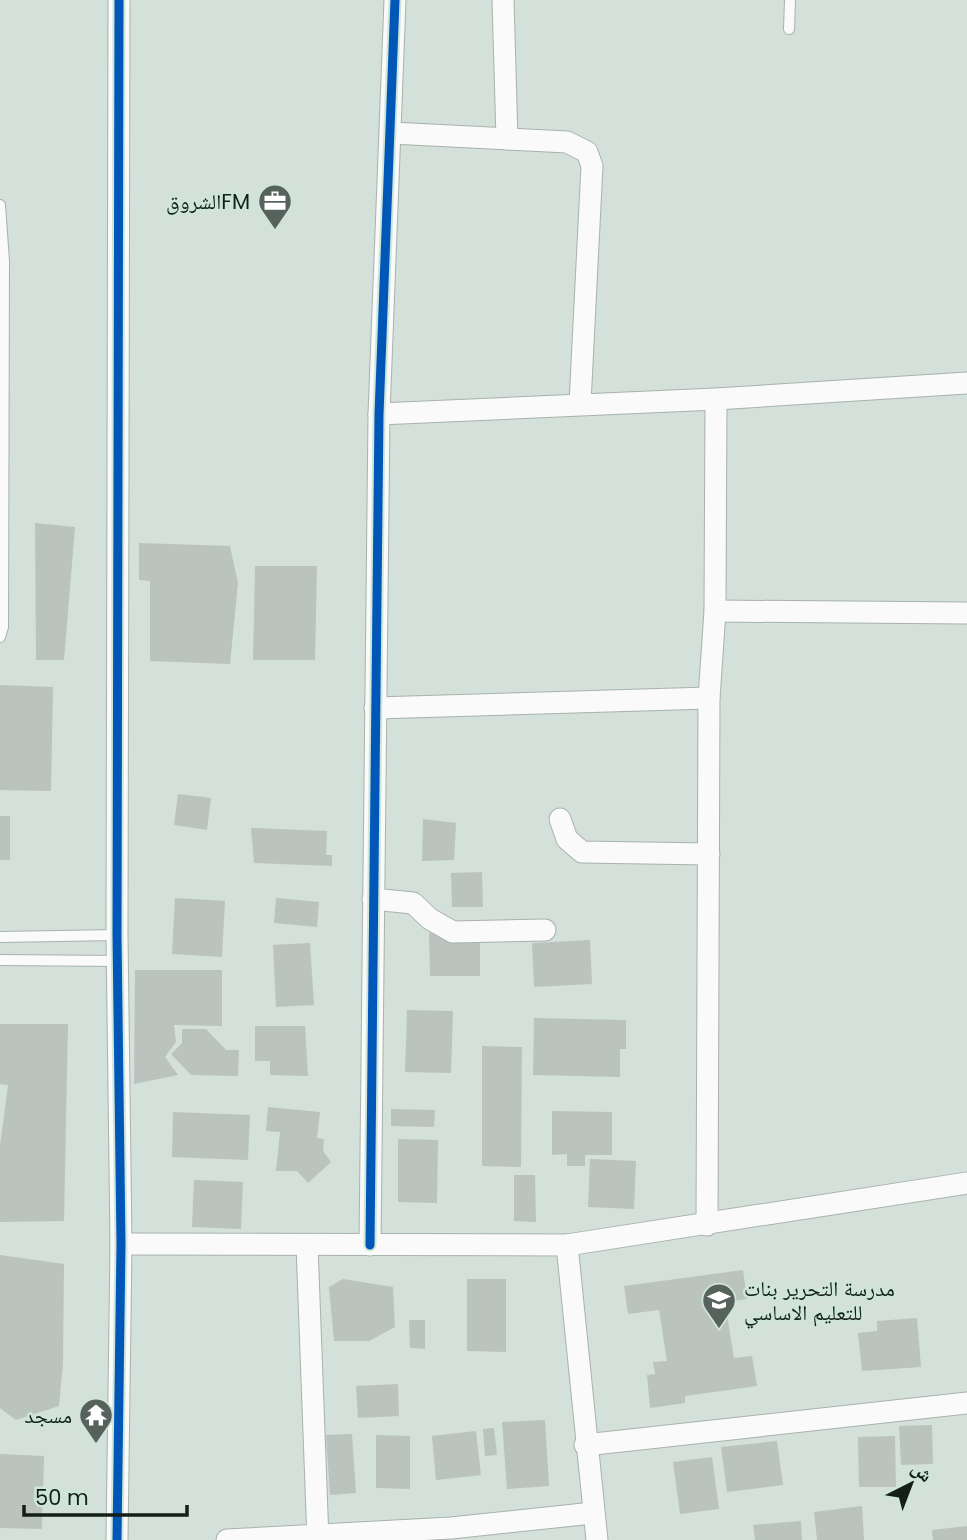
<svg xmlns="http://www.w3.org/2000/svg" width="967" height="1540" viewBox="0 0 967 1540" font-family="Poppins,'Noto Naskh Arabic',sans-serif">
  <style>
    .building { fill: #bac3be }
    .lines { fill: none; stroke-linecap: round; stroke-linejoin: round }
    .lane-casing { stroke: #a9b2ad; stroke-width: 12 }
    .street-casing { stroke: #a9b2ad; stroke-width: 23 }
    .lane { stroke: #f9faf9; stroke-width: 10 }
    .street { stroke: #f9faf9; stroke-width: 21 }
    .cycleway-casing { stroke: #cee6da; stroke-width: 13 }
    .cycleway { stroke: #0057b8; stroke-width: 9 }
    .labels { text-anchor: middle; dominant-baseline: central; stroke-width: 5; stroke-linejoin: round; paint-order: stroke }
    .poi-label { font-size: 21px; fill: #151e19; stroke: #cee6da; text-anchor: end }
  </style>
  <rect width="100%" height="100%" fill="#d4e0da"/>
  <!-- building -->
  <g class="building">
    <polygon points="35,523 75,527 64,660 36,660"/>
    <polygon points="139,543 230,546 238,583 230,664 150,661 150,581 139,580"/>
    <polygon points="255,566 317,566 315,660 253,660"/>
    <polygon points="0,685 53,687 51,791 0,790"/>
    <polygon points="178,794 211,798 207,830 174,825"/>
    <rect x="0" y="816" width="10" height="44"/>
    <polygon points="423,819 456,823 454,860 422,861"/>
    <polygon points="251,828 327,831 326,855 332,855 332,866 254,863"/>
    <polygon points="482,872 483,907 452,907 451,873"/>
    <polygon points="175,898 225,901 222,957 172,954"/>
    <polygon points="276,898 319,902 317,927 274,923"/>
    <polygon points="429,933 480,938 480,976 430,976"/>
    <polygon points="590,940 592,984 534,987 532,943"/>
    <polygon points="310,943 314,1005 276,1007 273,945"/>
    <polygon points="135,970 222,970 222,1026 174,1025 176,1042 165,1057 178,1075 134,1084"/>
    <polygon points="407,1010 453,1011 451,1073 405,1072"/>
    <polygon points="534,1018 626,1020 626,1049 620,1049 620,1077 533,1075"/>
    <polygon points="0,1024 68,1024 64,1221 0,1222 0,1146 8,1085 0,1084"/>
    <polygon points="255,1026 305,1026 308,1076 270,1075 270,1061 255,1061"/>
    <polygon points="182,1029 206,1029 226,1050 239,1050 238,1076 191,1075 171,1054 182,1043"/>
    <polygon points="482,1046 522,1047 521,1167 482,1166"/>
    <polygon points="268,1107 320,1112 317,1138 324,1139 323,1151 331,1162 308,1183 297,1171 276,1171 280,1132 266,1131"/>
    <polygon points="391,1109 435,1110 434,1127 391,1126"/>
    <polygon points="552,1111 612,1112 612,1155 585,1155 585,1166 567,1166 567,1154 552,1155"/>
    <polygon points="173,1112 250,1115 248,1160 172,1157"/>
    <polygon points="398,1139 438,1140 437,1203 398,1202"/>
    <polygon points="590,1159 636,1161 634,1209 588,1207"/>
    <polygon points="514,1175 535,1175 536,1222 514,1221"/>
    <polygon points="194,1180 243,1182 241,1229 192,1227"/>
    <polygon points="0,1255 64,1264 63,1363 59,1406 16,1420 0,1408"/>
    <polygon points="743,1270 747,1299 725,1302 734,1358 752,1356 757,1386 685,1396 685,1403 650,1408 647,1375 655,1374 653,1362 667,1361 659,1310 628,1314 624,1286"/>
    <polygon points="343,1279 393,1287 395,1327 369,1341 334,1341 329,1287"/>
    <polygon points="467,1279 506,1279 506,1352 467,1351"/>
    <polygon points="917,1318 921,1367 862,1371 858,1333 877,1331 877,1321"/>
    <polygon points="409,1320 425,1320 425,1349 410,1348"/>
    <polygon points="398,1384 399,1416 358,1418 356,1386"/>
    <polygon points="545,1420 549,1486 507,1489 502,1422"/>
    <polygon points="932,1425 933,1464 901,1465 899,1426"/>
    <polygon points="494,1428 497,1455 485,1456 483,1429"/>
    <polygon points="476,1431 481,1475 436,1480 432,1436"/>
    <polygon points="352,1434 356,1493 330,1495 326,1435"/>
    <polygon points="376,1435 410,1436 410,1489 376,1488"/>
    <polygon points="895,1436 896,1487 859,1487 858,1437"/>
    <polygon points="777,1441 783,1485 727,1492 721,1447"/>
    <polygon points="0,1454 44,1456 42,1529 0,1528"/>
    <polygon points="712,1457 719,1509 680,1514 673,1462"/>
    <polygon points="862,1506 864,1540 817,1540 814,1512"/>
    <polygon points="801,1521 802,1540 755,1540 753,1525"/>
    <polygon points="967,1526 967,1540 933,1540 932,1530"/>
  </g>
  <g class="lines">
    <!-- lane casing -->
    <g class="lane-casing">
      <g id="lane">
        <polyline points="789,29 790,0"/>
        <polyline points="0,205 4,261 3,627 0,637"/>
        <polyline points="0,937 117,935"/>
        <polyline points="0,960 118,961"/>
      </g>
    </g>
    <!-- street casing -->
    <g class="street-casing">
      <g id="street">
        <polyline points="503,0 507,139"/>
        <polyline points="391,133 567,142 587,152 592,166 580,403"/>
        <polyline points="379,414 716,399 967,383"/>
        <polyline points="715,611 967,613"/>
        <polyline points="375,708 709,698"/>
        <polyline points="560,819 567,839 582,852 709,854"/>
        <polyline points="373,899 413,903 430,919 453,932 545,930"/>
        <polyline points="707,1225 709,698 715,611 716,399"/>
        <polyline points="121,1244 567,1245 967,1183"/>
        <polyline points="307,1245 318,1540"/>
        <polyline points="370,1245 379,414 395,0"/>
        <polyline points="567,1245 597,1540"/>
        <polyline points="585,1445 967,1403"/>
        <polyline points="117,1540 121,1244 117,935 119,0"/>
        <polyline points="227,1540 451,1528 593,1513"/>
      </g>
    </g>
    <!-- lane -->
    <use href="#lane" class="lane"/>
    <!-- street -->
    <use href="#street" class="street"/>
    <!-- cycleway casing -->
    <g class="cycleway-casing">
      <g id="cycleway">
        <polyline points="370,1245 379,414 395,0"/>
        <polyline points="117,1540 121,1244 117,935 119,0"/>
      </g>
    </g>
    <!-- cycleway -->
    <use href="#cycleway" class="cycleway"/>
  </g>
  <!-- icons -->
  <defs>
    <g id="office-pin" transform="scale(1.75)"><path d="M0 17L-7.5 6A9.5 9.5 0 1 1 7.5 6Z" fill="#58625d" stroke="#cee6da"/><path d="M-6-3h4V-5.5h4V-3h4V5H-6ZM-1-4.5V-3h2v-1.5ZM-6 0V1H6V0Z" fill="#fff"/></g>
    <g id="school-pin" transform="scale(1.75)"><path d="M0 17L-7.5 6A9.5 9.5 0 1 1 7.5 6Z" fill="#58625d" stroke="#cee6da"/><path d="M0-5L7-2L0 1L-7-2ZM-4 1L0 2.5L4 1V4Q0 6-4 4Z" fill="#fff"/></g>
    <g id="temple-pin" transform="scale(1.75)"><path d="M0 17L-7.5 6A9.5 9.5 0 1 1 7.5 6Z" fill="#58625d" stroke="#cee6da"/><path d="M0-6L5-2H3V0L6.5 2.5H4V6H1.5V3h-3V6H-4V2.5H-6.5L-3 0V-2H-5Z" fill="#fff"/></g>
  </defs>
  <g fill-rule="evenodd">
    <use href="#office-pin" x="275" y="201"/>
    <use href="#school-pin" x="719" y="1300"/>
    <use href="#temple-pin" x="96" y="1415"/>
  </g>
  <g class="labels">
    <!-- poi labels -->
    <g class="poi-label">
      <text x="250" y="201">الشروقFM</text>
      <text x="744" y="1288" text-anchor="start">مدرسة التحرير بنات<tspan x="744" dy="24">للتعليم الاساسي</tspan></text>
      <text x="72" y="1415">مسجد</text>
    </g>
  </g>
  <!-- north arrow -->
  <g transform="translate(911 1484) rotate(42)" stroke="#cee6da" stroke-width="5" paint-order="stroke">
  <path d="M0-5L12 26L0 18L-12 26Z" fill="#151e19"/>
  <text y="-10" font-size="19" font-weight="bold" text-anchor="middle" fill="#151e19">ش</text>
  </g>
  <!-- scale -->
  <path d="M24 1505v10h163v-10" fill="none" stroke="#151e19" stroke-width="3.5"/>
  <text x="35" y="1505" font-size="21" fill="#151e19" stroke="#cee6da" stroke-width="5" paint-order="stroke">50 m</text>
</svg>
